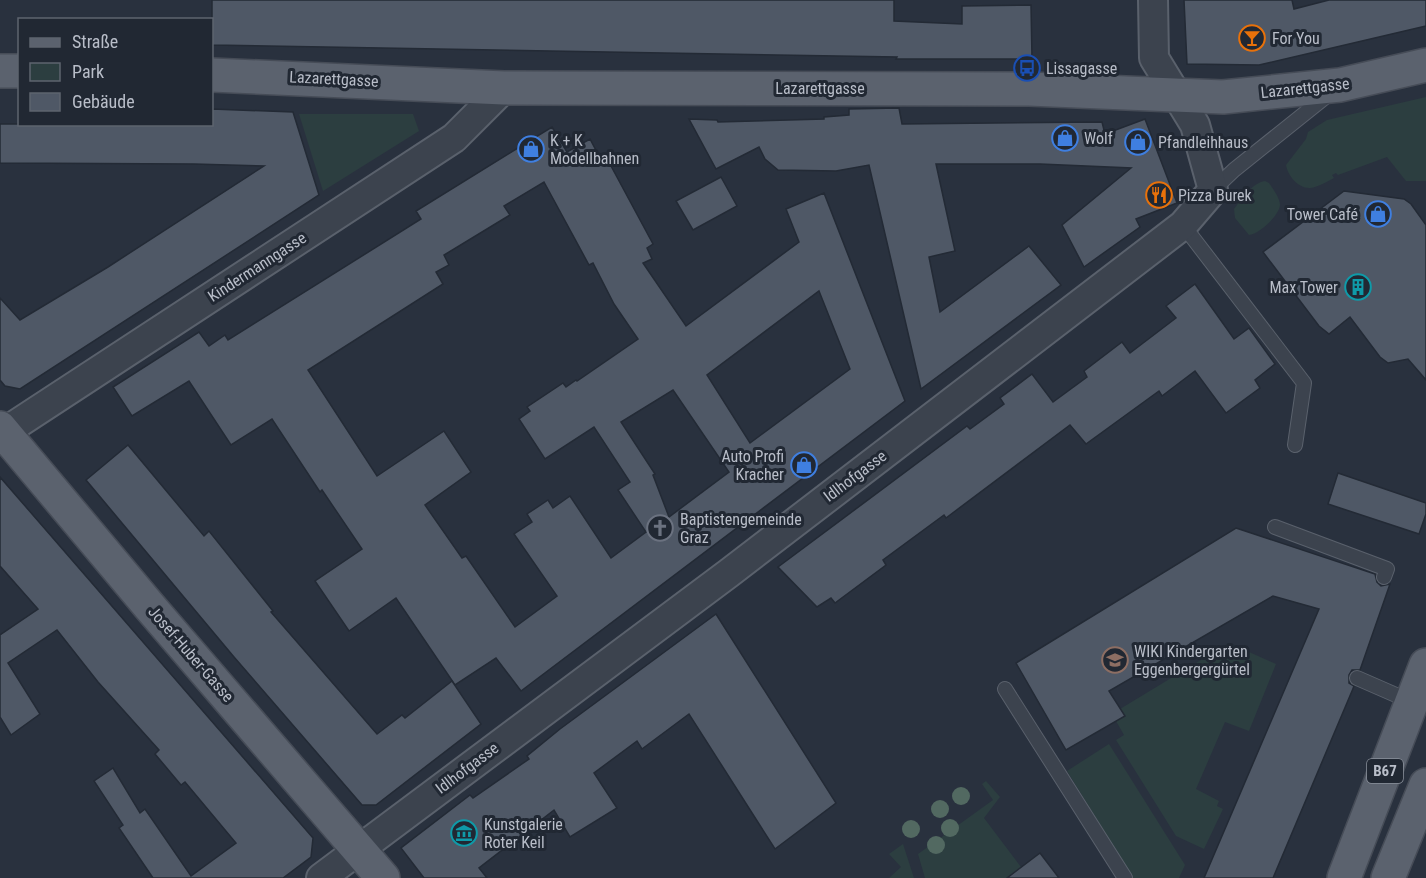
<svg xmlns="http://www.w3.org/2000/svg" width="1426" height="878" viewBox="0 0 1426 878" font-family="'Roboto Condensed',sans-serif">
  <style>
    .green { fill: #2c3e40 }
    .building { fill: #4f5866; stroke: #232a35; stroke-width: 1.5; fill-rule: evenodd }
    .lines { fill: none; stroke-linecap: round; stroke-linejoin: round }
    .lane-casing { stroke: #5a616c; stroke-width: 16 }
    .street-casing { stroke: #5a616c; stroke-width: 32 }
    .primary-casing { stroke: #464c57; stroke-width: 36 }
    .lane { stroke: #3c434e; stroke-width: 14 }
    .street { stroke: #3c434e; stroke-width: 28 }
    .primary { stroke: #5b626e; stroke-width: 33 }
    .tree { fill: #526961 }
    .labels { text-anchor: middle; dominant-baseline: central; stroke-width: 6; stroke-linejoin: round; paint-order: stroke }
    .shield { fill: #212833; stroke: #8b919c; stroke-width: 1.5 }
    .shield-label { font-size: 15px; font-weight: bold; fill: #b9bec9 }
    .poi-label { font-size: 16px; fill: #b9bec9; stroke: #212833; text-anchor: start }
    .street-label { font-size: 16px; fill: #b9bec9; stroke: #212833 }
  </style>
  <rect width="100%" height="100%" fill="#29313e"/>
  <!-- green -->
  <g class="green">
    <path d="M1426,97V181H1406L1387,157L1338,175L1336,173L1332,175L1334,178C1328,181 1321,185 1315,187C1301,192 1288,177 1286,165L1306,139L1308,132L1327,120Z"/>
    <polygon points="299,114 413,114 419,131 323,191"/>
    <path d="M1265,181L1269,183C1273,189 1280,198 1280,205C1279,216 1259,234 1249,235L1235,218L1234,209C1242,199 1252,183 1265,181Z"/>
    <polygon points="1229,643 1276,664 1249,731 1225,722 1196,789 1219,801 1217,806 1223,809 1204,849 1176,836 1116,740 1124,735 1116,721 1125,716 1120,709"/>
    <polygon points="1109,744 1185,865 1179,878 1133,878 1067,771"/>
    <polygon points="986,781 1000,797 984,818 1021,867 1010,876 1011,878 925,878 918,854 993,800 982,784"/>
    <polygon points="903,844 914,878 889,878 901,867 889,854"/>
  </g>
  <!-- building -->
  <g class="building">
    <polygon points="212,0 894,0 894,21 962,24 962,6 1031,5 1032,59 896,59 897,57 212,45"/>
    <polygon points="1184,0 1292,0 1294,9 1329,0 1426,0 1426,26 1259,65 1187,64"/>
    <polygon points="899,108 902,124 1102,122 1105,134 1145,119 1177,203 1136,219 1140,227 1084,267 1062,225 1131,168 1040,164 936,164 955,251 929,257 940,312 1029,246 1061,285 921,389 869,165 836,171 778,170 765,159 759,147 716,169 689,119 717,120 718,122 824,119 824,117 849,115 849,109"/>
    <polygon points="212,109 293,112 319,195 20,389 5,386 0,380 0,298 20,320 108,267 264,166 194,164 0,163 0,124 212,124"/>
    <path d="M552,127L567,152L590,139L599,156L604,153L653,244L647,248L652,259L643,263L686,326L799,242L786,209L824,193L905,401L521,691L496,658L455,685L396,598L349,631L315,581L362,549L322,490L320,492L272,419L231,445L189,381L132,416L113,387L199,332L209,346L225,335L228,340L421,219L416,211ZM544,182L589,265L593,263L614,304L638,339L577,381L576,380L566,387L563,383L527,407L530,411L519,419L545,459L594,427L630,482L618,490L646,532L611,558L570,496L553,508L548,500L527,514L532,522L514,534L557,596L515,627L466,556L462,558L425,505L471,472L444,431L377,476L308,370L443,284L436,272L449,265L444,255L510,215L504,206ZM819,291L850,369L750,443L707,375ZM673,390L729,472L669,517L653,475L655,474L621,422Z"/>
    <polygon points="721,177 737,206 693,230 676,201"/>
    <polygon points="1344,191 1404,199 1411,204 1426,225 1426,380 1408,359 1388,363 1380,357 1350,317 1329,334 1319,326 1263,252"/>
    <polygon points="1195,284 1234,339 1249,328 1275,364 1255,380 1260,388 1226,413 1195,371 1162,396 1159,391 1086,444 1070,425 946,518 944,515 883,560 886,565 835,603 831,598 817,607 778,567 967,426 970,429 1004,404 1000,398 1032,374 1053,402 1087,377 1084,371 1122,342 1130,353 1176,318 1166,306"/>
    <polygon points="128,445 204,536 209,531 273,611 271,612 377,734 402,715 405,718 452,681 481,724 376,805 362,805 234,657 86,480"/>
    <polygon points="1338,473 1426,503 1426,514 1419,534 1328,504"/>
    <polygon points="0,477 313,838 311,857 283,878 153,878 119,828 123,825 94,781 113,768 140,813 145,809 191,876 236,843 185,782 181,785 155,754 159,750 98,682 57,630 8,663 40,714 11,735 0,717 0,635 38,609 0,566"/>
    <polygon points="1236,528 1375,574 1377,582 1381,586 1390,584 1360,670 1352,670 1349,675 1349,683 1354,686 1352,691 1273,878 1204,878 1319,609 1273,596 1109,691 1125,716 1066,750 1016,663"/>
    <polygon points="716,614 836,803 775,849 689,714 642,749 637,741 594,773 617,808 570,837 554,810 479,868 487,878 424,878 401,848 470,795 473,798 529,759 527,756 560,729"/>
    <polygon points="1040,853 1059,878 1007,878"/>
  </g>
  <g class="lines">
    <!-- lane casing -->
    <g class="lane-casing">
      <g id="lane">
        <polyline points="1213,190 1234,170 1329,94"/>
        <polyline points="1183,225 1304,383 1295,445"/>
        <polyline points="1275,527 1387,569 1384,577"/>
        <polyline points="1357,678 1412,702"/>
        <polyline points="1005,689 1125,878"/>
      </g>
    </g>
    <!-- street casing -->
    <g class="street-casing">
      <g id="street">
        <polyline points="0,435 454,138 504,88"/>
        <polyline points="321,878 729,573 1183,225 1213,190 1195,125 1154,58 1153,0"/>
      </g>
    </g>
    <!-- primary casing -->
    <g class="primary-casing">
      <g id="primary">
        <polyline points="0,71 20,71"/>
        <polyline points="212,75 504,88 1029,89 1223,97 1340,85 1426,65"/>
        <polyline points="0,428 150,607 383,878"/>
        <polyline points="1344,878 1426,665"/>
        <polyline points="1388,878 1426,785"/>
      </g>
    </g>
    <!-- lane -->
    <use href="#lane" class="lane"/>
    <!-- street -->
    <use href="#street" class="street"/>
    <!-- primary -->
    <use href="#primary" class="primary"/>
  </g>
  <!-- trees -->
  <g class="tree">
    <circle cx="961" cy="796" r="9"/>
    <circle cx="940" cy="809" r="9"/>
    <circle cx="950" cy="828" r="9"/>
    <circle cx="911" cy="829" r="9"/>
    <circle cx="936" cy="845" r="9"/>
  </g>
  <!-- icons -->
  <defs>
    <g id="bar-ring" transform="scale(1.35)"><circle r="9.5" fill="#212833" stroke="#e8710a" stroke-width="1.5"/><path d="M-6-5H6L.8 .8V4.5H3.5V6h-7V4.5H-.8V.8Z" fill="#e8710a"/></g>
    <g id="bus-ring" transform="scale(1.35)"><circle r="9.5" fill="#212833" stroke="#1a4fb4" stroke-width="1.5"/><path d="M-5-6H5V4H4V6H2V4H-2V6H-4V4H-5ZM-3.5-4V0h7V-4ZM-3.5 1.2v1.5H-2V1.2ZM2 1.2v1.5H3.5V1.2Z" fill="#1a4fb4"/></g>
    <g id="shop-ring" transform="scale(1.35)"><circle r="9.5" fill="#212833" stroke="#3f7fe0" stroke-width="1.5"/><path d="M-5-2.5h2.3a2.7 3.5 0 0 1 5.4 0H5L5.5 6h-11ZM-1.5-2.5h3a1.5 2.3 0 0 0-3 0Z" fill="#3f7fe0"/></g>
    <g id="restaurant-ring" transform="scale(1.35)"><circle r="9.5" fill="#212833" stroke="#e8710a" stroke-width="1.5"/><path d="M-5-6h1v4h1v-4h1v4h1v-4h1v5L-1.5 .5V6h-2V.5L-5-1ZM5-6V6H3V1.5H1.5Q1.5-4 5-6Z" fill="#e8710a"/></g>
    <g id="building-ring" transform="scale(1.35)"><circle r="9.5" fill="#212833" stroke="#0f9aa8" stroke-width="1.5"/><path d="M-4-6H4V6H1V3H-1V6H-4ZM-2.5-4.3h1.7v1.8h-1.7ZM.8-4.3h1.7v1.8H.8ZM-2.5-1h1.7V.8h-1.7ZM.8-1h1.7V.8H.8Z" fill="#0f9aa8"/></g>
    <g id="church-ring" transform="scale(1.35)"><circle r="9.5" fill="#212833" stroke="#6b7280" stroke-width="1.5"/><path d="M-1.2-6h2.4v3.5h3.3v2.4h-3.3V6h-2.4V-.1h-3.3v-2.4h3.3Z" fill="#6b7280"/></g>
    <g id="school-ring" transform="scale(1.35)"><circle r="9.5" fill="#212833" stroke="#8d6e63" stroke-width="1.5"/><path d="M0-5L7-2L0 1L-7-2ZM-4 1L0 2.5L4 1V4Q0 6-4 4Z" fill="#8d6e63"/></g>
    <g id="museum-ring" transform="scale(1.35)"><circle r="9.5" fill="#212833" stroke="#0f9aa8" stroke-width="1.5"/><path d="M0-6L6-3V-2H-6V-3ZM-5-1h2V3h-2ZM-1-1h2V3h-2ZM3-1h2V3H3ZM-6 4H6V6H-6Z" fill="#0f9aa8"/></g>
  </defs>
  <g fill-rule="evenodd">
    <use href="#bar-ring" x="1252" y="38"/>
    <use href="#bus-ring" x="1027" y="68"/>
    <use href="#shop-ring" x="1065" y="138"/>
    <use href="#shop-ring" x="1138" y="142"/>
    <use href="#shop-ring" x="531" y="149"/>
    <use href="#restaurant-ring" x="1159" y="195"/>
    <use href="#shop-ring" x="1378" y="214"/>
    <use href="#building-ring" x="1358" y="287"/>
    <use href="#shop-ring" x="804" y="465"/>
    <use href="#church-ring" x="660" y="528"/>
    <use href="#school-ring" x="1115" y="660"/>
    <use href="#museum-ring" x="464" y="833"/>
  </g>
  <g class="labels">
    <!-- shield labels -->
    <rect class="shield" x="1367" y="759" width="36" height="24" rx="4.5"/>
    <g class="shield-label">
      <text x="1385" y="771">B67</text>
    </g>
    <!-- poi labels -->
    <g class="poi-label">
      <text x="1272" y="38">For You</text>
      <text x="1046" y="68">Lissagasse</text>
      <text x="1084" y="138">Wolf</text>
      <text x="550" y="140">K + K<tspan x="550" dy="18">Modellbahnen</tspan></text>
      <text x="1158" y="142">Pfandleihhaus</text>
      <text x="1178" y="195">Pizza Burek</text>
      <text x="1358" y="214" text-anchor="end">Tower Café</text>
      <text x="1338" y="287" text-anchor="end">Max Tower</text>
      <text x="784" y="456" text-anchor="end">Auto Profi<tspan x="784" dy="18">Kracher</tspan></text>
      <text x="680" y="519">Baptistengemeinde<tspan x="680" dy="18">Graz</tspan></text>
      <text x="1134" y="651">WIKI Kindergarten<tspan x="1134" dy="18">Eggenbergergürtel</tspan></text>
      <text x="484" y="824">Kunstgalerie<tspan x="484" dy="18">Roter Keil</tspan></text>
    </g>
    <!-- street labels -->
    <g class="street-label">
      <text transform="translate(334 79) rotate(3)">Lazarettgasse</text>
      <text x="820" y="88">Lazarettgasse</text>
      <text transform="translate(1305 88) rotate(-6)">Lazarettgasse</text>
      <text transform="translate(257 267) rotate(-33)">Kindermanngasse</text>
      <text transform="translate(855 476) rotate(-37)">Idlhofgasse</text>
      <text transform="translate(191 654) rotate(49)">Josef-Huber-Gasse</text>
      <text transform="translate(467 768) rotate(-37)">Idlhofgasse</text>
    </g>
  </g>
  <!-- legend -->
  <rect x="18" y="18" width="195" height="108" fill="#212833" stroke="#5e646f" stroke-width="1.5"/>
  <rect x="30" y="38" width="30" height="9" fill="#5b626e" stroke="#5e646f" stroke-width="1.5"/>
  <text x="72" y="48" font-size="18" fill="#b9bec9">Straße</text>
  <rect x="30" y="63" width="30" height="18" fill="#2c3e40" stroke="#5e646f" stroke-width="1.5"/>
  <text x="72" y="78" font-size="18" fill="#b9bec9">Park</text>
  <rect x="30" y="93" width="30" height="18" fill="#4f5866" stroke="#5e646f" stroke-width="1.5"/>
  <text x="72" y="108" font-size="18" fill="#b9bec9">Gebäude</text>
</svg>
